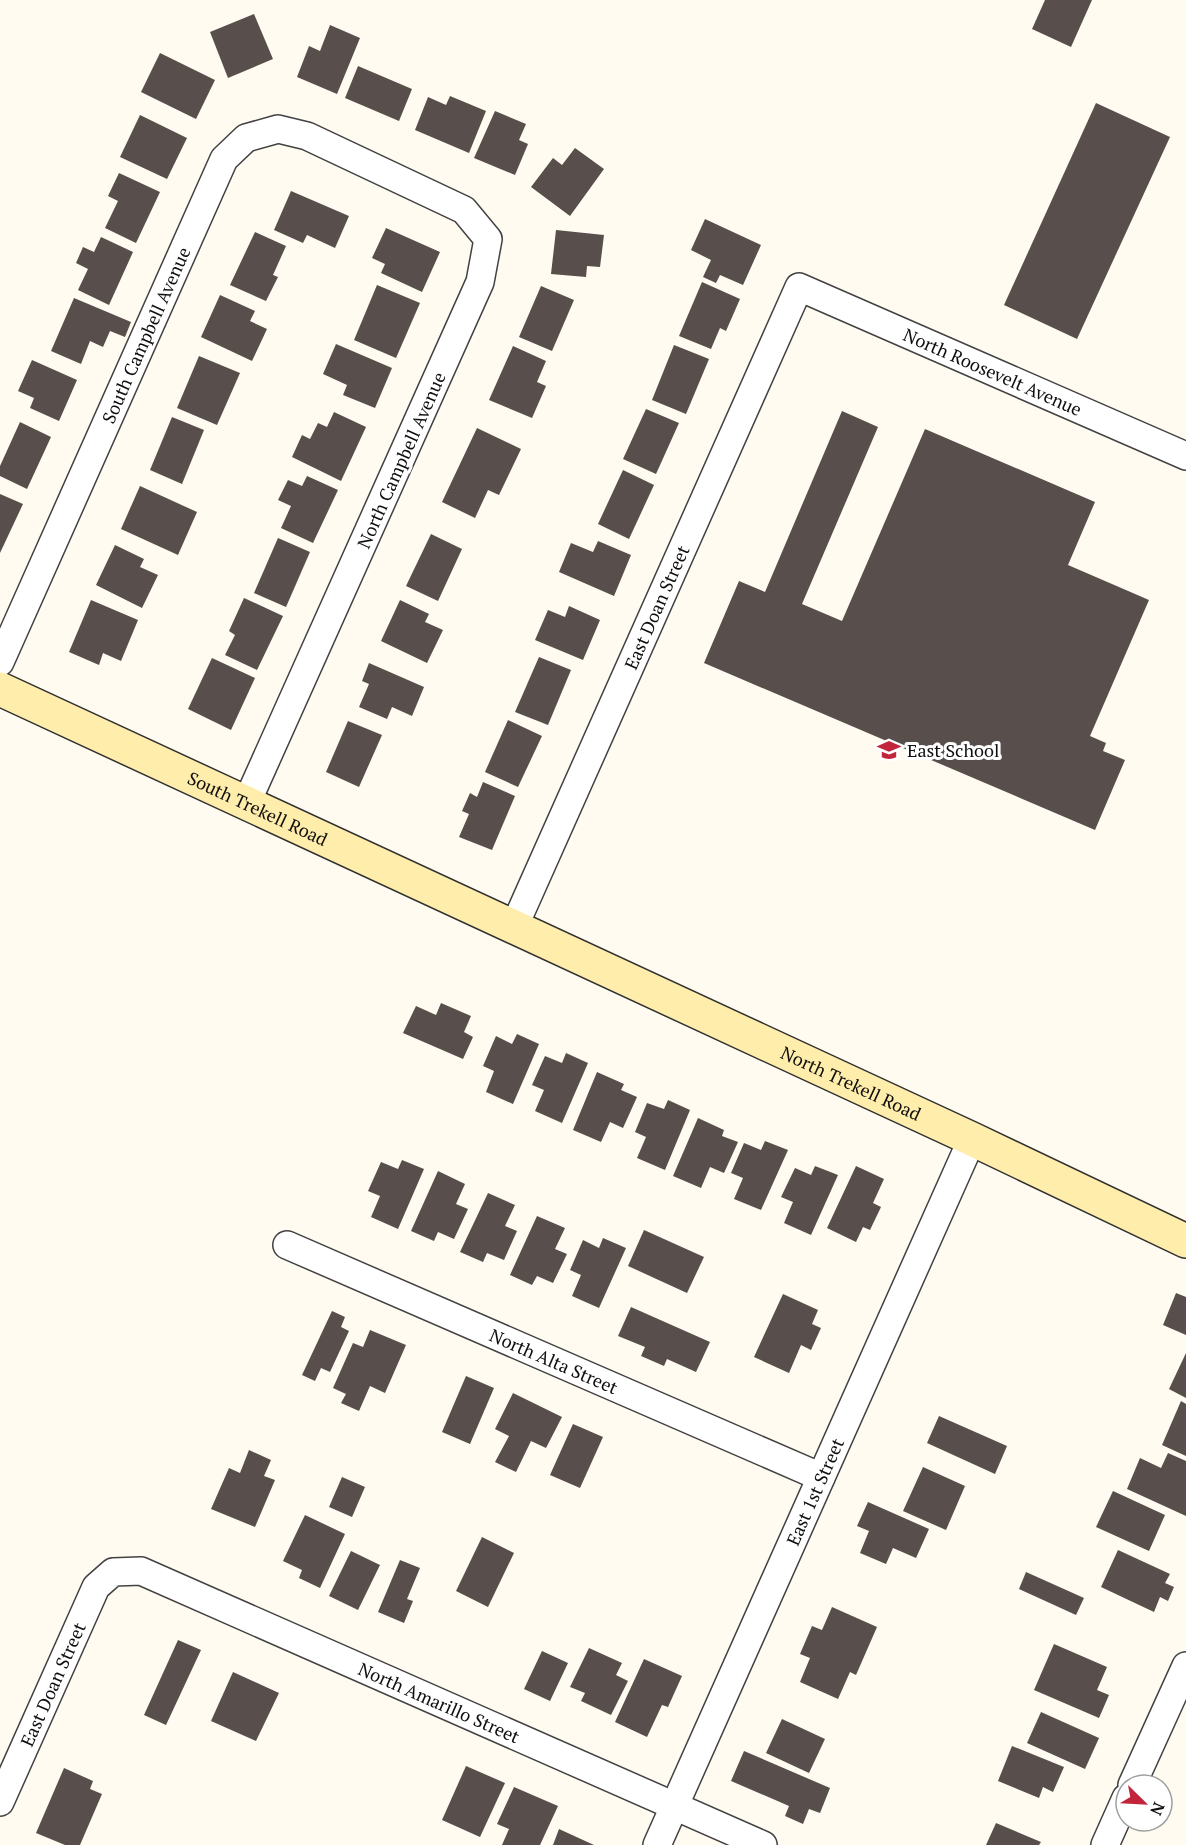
<svg xmlns="http://www.w3.org/2000/svg" width="1186" height="1845" viewBox="0 0 1186 1845" font-family="'PT Serif',serif">
  <style>
    .building { fill: #584e4b }
    .lines { fill: none; stroke-linecap: round; stroke-linejoin: round }
    .street-casing { stroke: #424242; stroke-width: 30 }
    .secondary-casing { stroke: #313131; stroke-width: 36 }
    .street { stroke: #fff; stroke-width: 27 }
    .secondary { stroke: #ffedab; stroke-width: 33 }
    .labels { text-anchor: middle; dominant-baseline: central; stroke-width: 6; stroke-linejoin: round; paint-order: stroke }
    .street-label { font-size: 18px; fill: #0f0f0f; stroke: #fff }
    .poi-label { font-size: 18px; fill: #0f0f0f; stroke: #fff; text-anchor: start }
  </style>
  <rect width="100%" height="100%" fill="#fffbf0"/>
  <!-- building -->
  <g class="building">
    <polygon points="1045,0 1092,0 1071,47 1032,29"/>
    <polygon points="254,14 273,59 228,78 210,32"/>
    <polygon points="330,25 360,38 337,94 297,77 309,46 320,51"/>
    <polygon points="160,53 215,80 196,119 141,92"/>
    <polygon points="358,66 412,89 399,121 345,98"/>
    <polygon points="450,96 486,111 469,153 415,130 428,97 446,105"/>
    <polygon points="1096,103 1170,137 1077,339 1004,305"/>
    <polygon points="495,111 526,124 519,140 528,144 515,175 474,158"/>
    <polygon points="140,115 187,138 167,179 120,157"/>
    <polygon points="575,148 604,169 570,216 531,187 553,158 562,165"/>
    <polygon points="119,173 160,192 136,243 105,228 118,201 108,196"/>
    <polygon points="291,191 349,216 335,248 307,235 303,243 274,230"/>
    <polygon points="705,219 761,245 743,285 720,275 716,283 703,277 711,260 691,250"/>
    <polygon points="386,228 440,252 422,292 381,273 385,264 372,258"/>
    <polygon points="556,230 604,235 600,267 587,266 586,277 551,274"/>
    <polygon points="255,232 286,246 273,275 278,277 266,301 230,285"/>
    <polygon points="101,237 133,252 109,305 78,290 88,269 76,263 83,247 94,252"/>
    <polygon points="702,282 740,299 726,331 720,328 711,349 679,336"/>
    <polygon points="377,285 420,303 396,358 354,340"/>
    <polygon points="541,286 574,300 552,351 519,337"/>
    <polygon points="220,295 255,311 250,321 267,329 252,361 201,337"/>
    <polygon points="74,298 131,322 125,337 110,331 103,347 90,341 81,364 51,351"/>
    <polygon points="336,344 392,368 375,408 343,395 347,385 323,374"/>
    <polygon points="674,345 709,359 686,414 652,400"/>
    <polygon points="513,346 546,361 537,382 546,386 532,418 489,400"/>
    <polygon points="199,356 240,373 217,425 177,408"/>
    <polygon points="32,360 77,380 59,421 30,408 34,398 18,391"/>
    <polygon points="646,409 679,423 656,474 623,459"/>
    <polygon points="842,411 878,427 802,604 842,621 925,429 1095,502 1068,565 1149,600 1090,736 1106,743 1103,751 1125,760 1095,830 704,663 739,581 765,592"/>
    <polygon points="334,412 366,427 341,481 292,457 302,435 310,439 318,423 327,427"/>
    <polygon points="172,417 204,430 182,484 150,470"/>
    <polygon points="20,422 51,437 27,489 0,476 0,466"/>
    <polygon points="477,428 521,449 499,495 488,490 475,518 442,502"/>
    <polygon points="623,470 654,485 629,539 598,524"/>
    <polygon points="307,476 338,490 313,543 281,528 291,506 278,500 288,480 302,486"/>
    <polygon points="140,486 197,512 178,555 121,529"/>
    <polygon points="0,494 23,504 0,553"/>
    <polygon points="431,534 462,549 438,601 406,586"/>
    <polygon points="278,538 310,552 286,607 254,593"/>
    <polygon points="598,541 631,555 614,596 559,572 571,543 593,552"/>
    <polygon points="115,545 144,559 140,567 158,575 142,608 96,585"/>
    <polygon points="244,598 283,616 257,670 225,655 235,635 229,631"/>
    <polygon points="91,600 138,620 121,661 103,653 99,665 69,652"/>
    <polygon points="400,600 429,614 425,622 443,630 427,663 381,641"/>
    <polygon points="569,606 600,620 583,660 535,640 548,610 565,617"/>
    <polygon points="539,657 571,670 548,725 515,712"/>
    <polygon points="212,658 255,678 231,730 188,709"/>
    <polygon points="369,663 424,687 412,716 392,707 387,719 359,707 369,684 362,681"/>
    <polygon points="508,720 542,736 518,787 485,772"/>
    <polygon points="348,721 382,735 359,787 326,772"/>
    <polygon points="483,782 515,796 492,850 459,837 469,814 462,811 470,793 477,797"/>
    <polygon points="441,1003 471,1016 464,1032 473,1037 463,1059 403,1033 416,1006 436,1015"/>
    <polygon points="517,1034 539,1044 513,1104 486,1092 494,1071 483,1066 496,1036 512,1044"/>
    <polygon points="566,1053 588,1063 562,1123 535,1111 544,1090 532,1085 545,1056 562,1063"/>
    <polygon points="597,1072 624,1084 621,1090 637,1097 623,1128 610,1122 601,1142 573,1130"/>
    <polygon points="668,1100 690,1110 665,1170 637,1158 646,1137 635,1132 647,1103 664,1109"/>
    <polygon points="698,1118 724,1130 722,1136 738,1142 724,1173 710,1167 701,1188 673,1176"/>
    <polygon points="765,1141 788,1150 761,1210 734,1199 743,1178 731,1173 744,1143 761,1150"/>
    <polygon points="402,1160 424,1169 398,1229 371,1217 380,1196 368,1191 381,1162 398,1169"/>
    <polygon points="815,1166 838,1175 811,1235 784,1223 793,1202 781,1197 795,1168 811,1175"/>
    <polygon points="856,1166 884,1179 873,1203 881,1207 870,1230 863,1227 856,1242 827,1228"/>
    <polygon points="438,1171 465,1184 456,1204 468,1209 454,1239 438,1232 434,1241 411,1231"/>
    <polygon points="488,1193 515,1205 505,1226 517,1231 504,1260 487,1253 483,1262 460,1252"/>
    <polygon points="537,1216 565,1228 555,1249 567,1254 553,1283 537,1276 532,1285 510,1275"/>
    <polygon points="644,1230 704,1257 687,1293 628,1266"/>
    <polygon points="603,1238 626,1248 599,1308 572,1296 581,1275 570,1270 583,1240 599,1248"/>
    <polygon points="1176,1293 1186,1297 1186,1335 1163,1325"/>
    <polygon points="783,1294 818,1310 812,1324 821,1328 811,1350 801,1345 789,1373 754,1357"/>
    <polygon points="631,1307 710,1342 696,1372 667,1359 664,1366 641,1356 645,1347 618,1336"/>
    <polygon points="332,1311 345,1317 341,1327 349,1331 330,1372 321,1368 315,1381 302,1375"/>
    <polygon points="370,1330 406,1345 385,1393 370,1386 359,1411 341,1403 346,1394 333,1388 353,1343 363,1347"/>
    <polygon points="1186,1353 1186,1398 1169,1389"/>
    <polygon points="466,1376 494,1388 470,1444 442,1432"/>
    <polygon points="513,1393 562,1417 546,1448 531,1441 516,1472 495,1462 509,1436 495,1429"/>
    <polygon points="1181,1401 1186,1404 1186,1456 1162,1445"/>
    <polygon points="939,1416 1007,1446 995,1474 927,1443"/>
    <polygon points="573,1424 603,1437 580,1488 550,1475"/>
    <polygon points="249,1450 271,1460 264,1476 275,1480 255,1527 211,1509 229,1468 240,1473"/>
    <polygon points="1168,1453 1186,1461 1186,1516 1127,1489 1140,1458 1161,1468"/>
    <polygon points="923,1467 965,1486 946,1530 903,1511"/>
    <polygon points="342,1477 365,1487 352,1517 329,1507"/>
    <polygon points="1113,1491 1165,1515 1149,1551 1096,1527"/>
    <polygon points="868,1502 929,1529 916,1558 893,1548 886,1564 860,1553 869,1531 857,1526"/>
    <polygon points="305,1515 345,1534 320,1588 299,1578 302,1570 283,1561"/>
    <polygon points="482,1537 514,1553 488,1607 456,1591"/>
    <polygon points="1118,1550 1170,1574 1165,1583 1174,1587 1168,1601 1160,1597 1154,1612 1101,1587"/>
    <polygon points="351,1551 380,1565 358,1610 329,1596"/>
    <polygon points="400,1560 420,1568 407,1599 413,1601 404,1623 378,1612"/>
    <polygon points="1026,1572 1084,1598 1076,1615 1019,1589"/>
    <polygon points="832,1607 877,1627 856,1675 850,1672 838,1699 800,1682 810,1658 800,1654 812,1626 822,1630"/>
    <polygon points="178,1640 201,1650 166,1725 144,1715"/>
    <polygon points="1054,1644 1107,1667 1097,1690 1109,1695 1099,1718 1034,1690"/>
    <polygon points="589,1648 622,1663 616,1675 628,1681 611,1715 581,1701 585,1693 570,1687"/>
    <polygon points="542,1651 568,1663 550,1701 524,1689"/>
    <polygon points="644,1659 682,1676 668,1707 662,1705 647,1737 615,1722"/>
    <polygon points="233,1672 279,1693 256,1741 211,1721"/>
    <polygon points="1041,1712 1099,1738 1085,1769 1027,1743"/>
    <polygon points="782,1719 825,1739 809,1773 766,1753"/>
    <polygon points="1012,1746 1064,1767 1053,1792 1043,1787 1039,1798 998,1781"/>
    <polygon points="744,1751 830,1788 820,1813 809,1809 803,1824 785,1816 789,1806 731,1781"/>
    <polygon points="466,1766 505,1783 480,1837 442,1820"/>
    <polygon points="64,1768 93,1781 90,1789 102,1794 80,1845 65,1845 36,1833"/>
    <polygon points="514,1787 558,1806 540,1845 502,1845 509,1829 497,1824"/>
    <polygon points="996,1823 1041,1842 1039,1845 986,1845"/>
    <polygon points="559,1829 594,1845 553,1845"/>
  </g>
  <g class="lines">
    <!-- street casing -->
    <g class="street-casing">
      <g id="street">
        <path id="s1" d="M0,662L224,159L246,138L278,129L307,136L464,210L488,239L480,282L247,802"/>
        <path id="s2" d="M514,927L799,287L1186,456"/>
        <path id="s3" d="M287,1245L821,1477"/>
        <polyline points="1132,1785 1186,1666"/>
        <path id="s4" d="M0,1802L96,1587L113,1572L141,1571L763,1845"/>
        <path id="s5" d="M657,1845L972,1139"/>
        <polyline points="1105,1845 1126,1798"/>
      </g>
    </g>
    <!-- secondary casing -->
    <g class="secondary-casing">
      <g id="secondary">
        <path id="s6" d="M0,689L972,1139L1186,1241"/>
      </g>
    </g>
    <!-- street -->
    <use href="#street" class="street"/>
    <!-- secondary -->
    <use href="#secondary" class="secondary"/>
  </g>
  <!-- icons -->
  <defs>
    <g id="school-bare" transform="scale(1.8)"><path d="M0-5L7-2L0 1L-7-2ZM-4 1L0 2.5L4 1V4Q0 6-4 4Z" fill="#c1243b" stroke="#fff" stroke-width="2.5" paint-order="stroke"/></g>
  </defs>
  <g fill-rule="evenodd">
    <use href="#school-bare" x="889" y="750"/>
  </g>
  <g class="labels">
    <!-- street labels -->
    <g class="street-label">
      <text stroke="none"><textPath href="#s1" startOffset="358">South Campbell Avenue</textPath></text>
      <text stroke="none"><textPath href="#s2" startOffset="912">North Roosevelt Avenue</textPath></text>
      <text transform="translate(401 460) rotate(-66)">North Campbell Avenue</text>
      <text stroke="none"><textPath href="#s2" startOffset="350">East Doan Street</textPath></text>
      <text stroke="none"><textPath href="#s6" startOffset="284">South Trekell Road</textPath></text>
      <text stroke="none"><textPath href="#s6" startOffset="938">North Trekell Road</textPath></text>
      <text stroke="none"><textPath href="#s3" startOffset="291">North Alta Street</textPath></text>
      <text stroke="none"><textPath href="#s5" startOffset="387">East 1st Street</textPath></text>
      <text stroke="none"><textPath href="#s4" startOffset="129">East Doan Street</textPath></text>
      <text stroke="none"><textPath href="#s4" startOffset="612">North Amarillo Street</textPath></text>
    </g>
    <!-- poi labels -->
    <g class="poi-label">
      <text x="907" y="750">East School</text>
    </g>
  </g>
  <!-- north arrow -->
  <g transform="translate(1144 1803) rotate(114)"><circle r="28" fill="#ffffff" stroke="#9f9f9f" stroke-width="1.5"/>
  <path d="M0-4.5L10 22L0 15L-10 22Z" fill="#c1243b"/>
  <text y="-9" font-size="16" font-weight="bold" text-anchor="middle" fill="#0f0f0f">N</text>
  </g>
</svg>
